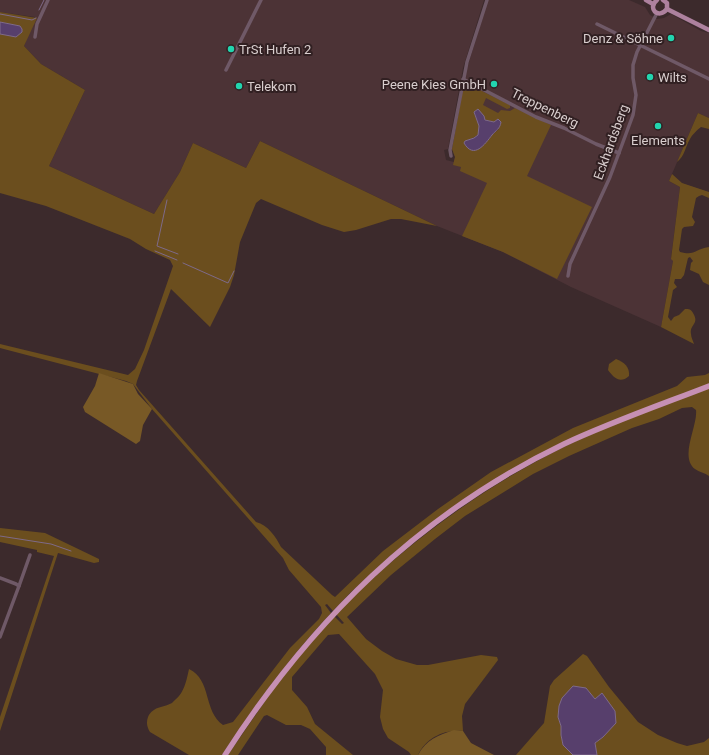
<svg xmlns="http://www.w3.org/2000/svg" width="709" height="755" viewBox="0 0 709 755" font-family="Roboto,sans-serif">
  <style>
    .built { fill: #4c3336 }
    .green { fill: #6b4e1e; fill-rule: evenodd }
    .forest { fill: #785926 }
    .water { fill: #573f6c; stroke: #7e6a89 }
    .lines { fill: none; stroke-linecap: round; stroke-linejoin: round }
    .stream { stroke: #7e6a89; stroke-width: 1 }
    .minor { stroke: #6f5967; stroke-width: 3.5 }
    .major { stroke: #ad819e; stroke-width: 4.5 }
    .highway { stroke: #c690b3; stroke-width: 5.5 }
    .poi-dot { fill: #22d5af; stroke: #312022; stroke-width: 1.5 }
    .labels { text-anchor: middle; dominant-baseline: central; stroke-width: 4; stroke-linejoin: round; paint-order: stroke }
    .poi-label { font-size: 13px; fill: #d9cece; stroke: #312022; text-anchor: start }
    .street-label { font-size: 13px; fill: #d9cece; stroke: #312022 }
  </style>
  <rect width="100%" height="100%" fill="#3c2a2c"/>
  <!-- built -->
  <polygon class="built" points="0,0 484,0 463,68 448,149 444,150 446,160 454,162 455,157 452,149 465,75 488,0 629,0 645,7 650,15 657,19 664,18 671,14 701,31 709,33 709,118 698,113 669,181 680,187 671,258 673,261 661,327 571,287 503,252 437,226 260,141 246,168 193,143 180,172 154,214 49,166 85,90 41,64 24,46 35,17 0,12"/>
  <!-- green -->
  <g class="green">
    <path d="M0,12L37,18L24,46L41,64L85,90L49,166L154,214L180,172L193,143L246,168L260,141L437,226L401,219H391L356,230L344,232L322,225L261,199L256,203L240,242L234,275L230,287L210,327L171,289L137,381L136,385L139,390L256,522C268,525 276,537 281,547L332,595L335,597L383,551L438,509L491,472L573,428L677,386L687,377L705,375L709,373V384L570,439L430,524L390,556L350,593L333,611L327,604L325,605L331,613C290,657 255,704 222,755H189L150,732C147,727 146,723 148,717C153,706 163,708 172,703C174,701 177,698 179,696C185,689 187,678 189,669C212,680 203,711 223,725L233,722L290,648L319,619L322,613L321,607L289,570L283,558L152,409L133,384L126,381L0,348V344L128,375L135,369L144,350L173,266L170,260L146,249L130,239L46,206L0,193Z"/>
    <path d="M470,85L510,105V108L507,109L486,98L483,105L498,113L501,110L510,111L515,108L551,125L527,176L592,207L557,279L503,252L462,236L487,183L460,171L461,167L453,165L455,157L452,149L463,89L464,86ZM474,112L488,121L494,122L498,119L499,129L492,135L470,149L467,147L464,143C468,139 472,139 476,136C485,130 475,120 474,112Z"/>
    <path d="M698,113L709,118V129L701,127C697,130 692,135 690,139C685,147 685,156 677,162Z"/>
    <path d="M672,174L682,183L709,192V198L702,195L699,196L696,198L692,217L695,222L693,226L684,227L682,229L679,250L680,252C696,256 694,249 709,247V285L703,282L699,274L690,270L691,263L693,261L690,257L688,258L684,275L681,279H675L674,283L677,287L673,290L668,317L671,321L674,317L679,315L685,309C689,309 691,309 693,313C700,324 689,325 691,334C691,337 693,341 694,344L661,327L673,261L671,259L680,187L669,181Z"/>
    <path d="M616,359C624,362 630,367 629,376C620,384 614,378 608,370L609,364Z"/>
    <path d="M709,388V476C705,473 699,472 695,469C679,457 698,426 696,410L692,407L682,408L659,419L632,428L569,456L533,474L465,516L435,539L391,575L347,617L366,639L382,651L396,659L417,665H428L481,655L497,657L498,660L465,704L462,716L463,731C444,729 426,738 418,755H411L409,752L388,738L383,729L380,717L383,690L375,674L339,634L328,635L292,677V690L307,707L315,724L353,755H326V747L310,729L301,725H286L267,715L264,716L238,755H228L281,678L334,616L342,624L344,623L336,614C408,541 491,480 585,437C625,419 668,404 709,388Z"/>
    <polygon points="0,528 45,533 99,559 99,562 94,563 58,553 0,731 0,717 54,556 37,552 37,550 0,542"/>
    <polygon points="583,654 587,656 609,687 638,722 658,735 677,743 687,746 704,742 709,738 709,755 597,755 595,743 603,737 615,723 615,717 602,693 595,699 586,688 558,717 561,726 561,735 563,745 573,755 516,755 544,723 550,686 554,680"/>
  </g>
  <!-- forest -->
  <g class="forest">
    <polygon points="99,373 133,384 138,394 152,409 143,425 140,441 136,444 85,412 83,407 95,386"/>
    <path d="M454,730L463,731L471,743L494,755H418C426,740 438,735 454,730Z"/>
  </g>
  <!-- water -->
  <g class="water">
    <polygon points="0,22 20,26 22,29 22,32 16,37 0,34"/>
    <path d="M478,109L484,116L485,120L494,122L498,119L501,122C500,129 496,130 492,135C485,144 474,160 464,143L465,141L474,138L478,135L479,126L474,112Z"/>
    <polygon points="573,686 586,688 595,699 602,693 615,711 616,723 603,737 595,743 597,755 573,755 563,745 561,735 561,726 558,717 559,706 562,698"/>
  </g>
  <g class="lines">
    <!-- stream -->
    <g class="stream">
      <polyline points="39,10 44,0"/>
      <polyline points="0,14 32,20 36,18"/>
      <polyline points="167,200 157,246 178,254"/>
      <polyline points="155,251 177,260"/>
      <polyline points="183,263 228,283 234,271"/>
      <polyline points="0,536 51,544 71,551"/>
    </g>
    <!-- minor -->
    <g class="minor">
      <polyline points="597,24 709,79"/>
      <polyline points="35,37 37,24 48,0"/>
      <polyline points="226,70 261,0"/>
      <polyline points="463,79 536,117 564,128 596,144 619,153"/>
      <polyline points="451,156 450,150 467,62 487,0"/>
      <polyline points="568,276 570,264 610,177 633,115 636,95 633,78 633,65 637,52 657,13"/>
      <polyline points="0,578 16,584 19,586 0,637"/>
      <polyline points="19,586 30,555"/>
    </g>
    <!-- major -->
    <g class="major">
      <polyline points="646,0 653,4"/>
      <path d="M657,0C647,8 658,20 667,9V3L663,0"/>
      <polyline points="667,9 709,30"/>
    </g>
    <!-- highway -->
    <path class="highway" d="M225,755C311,621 419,514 564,444C611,422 660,405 709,386"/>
  </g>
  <!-- markers -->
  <g class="poi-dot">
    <circle cx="671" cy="38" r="4"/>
    <circle cx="231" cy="49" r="4"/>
    <circle cx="650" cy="77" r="4"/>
    <circle cx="494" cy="84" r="4"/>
    <circle cx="239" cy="86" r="4"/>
    <circle cx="658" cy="126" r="4"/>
  </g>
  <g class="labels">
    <!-- poi labels -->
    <g class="poi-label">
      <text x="663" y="38" text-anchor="end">Denz &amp; Söhne</text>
      <text x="239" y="49">TrSt Hufen 2</text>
      <text x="658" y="77">Wilts</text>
      <text x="486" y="84" text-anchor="end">Peene Kies GmbH</text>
      <text x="247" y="86">Telekom</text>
      <text x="658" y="140" text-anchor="middle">Elements</text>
    </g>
    <!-- street labels -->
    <g class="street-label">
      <text transform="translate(545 108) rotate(26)">Treppenberg</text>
      <text transform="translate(611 142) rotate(-70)">Eckhardsberg</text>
    </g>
  </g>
</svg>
